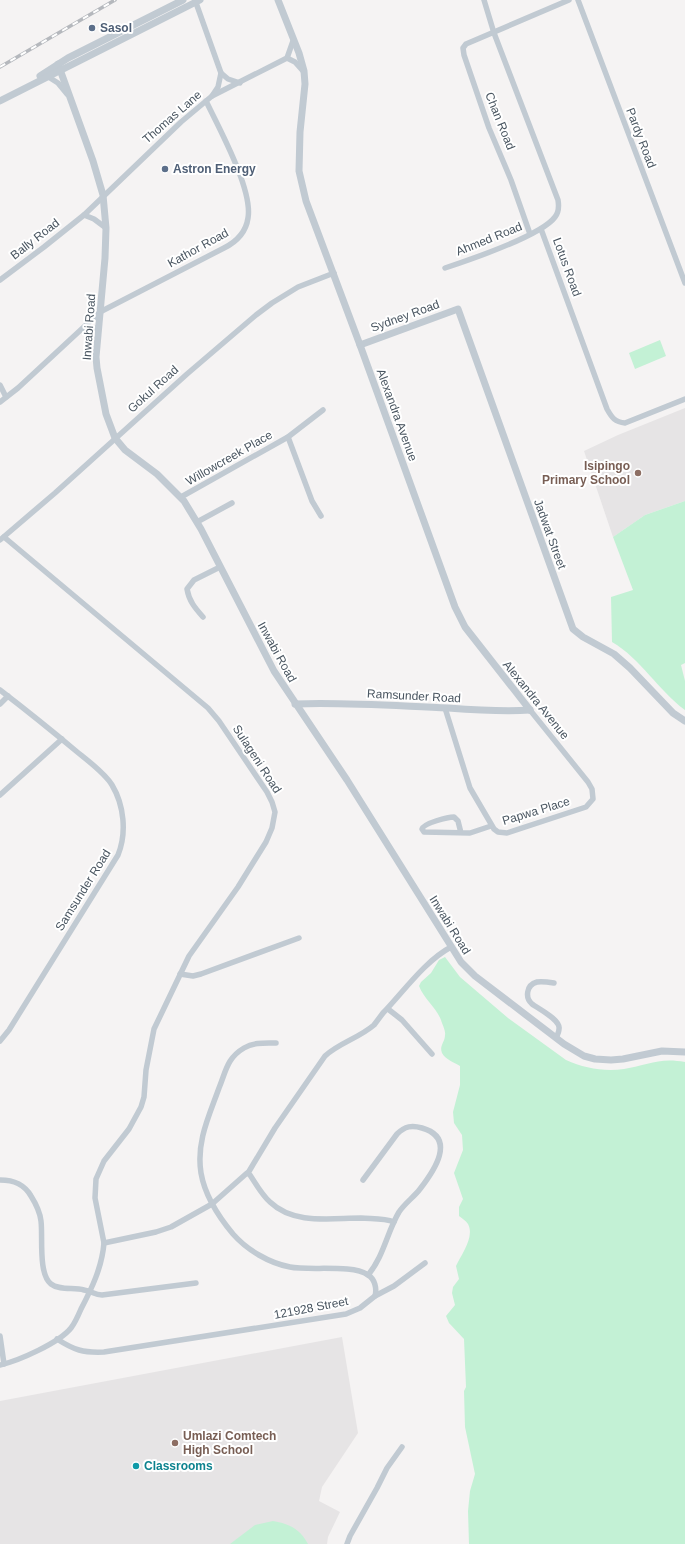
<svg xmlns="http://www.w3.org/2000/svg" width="685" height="1544" viewBox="0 0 685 1544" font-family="Arial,sans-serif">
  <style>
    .education { fill: #e6e4e5 }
    .green { fill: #c3f1d5 }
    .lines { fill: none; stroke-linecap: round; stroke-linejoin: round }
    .minor { stroke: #c1cad2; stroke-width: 5.5 }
    .tertiary { stroke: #c1cad2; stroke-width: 7 }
    .rail-casing { stroke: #b5b8bd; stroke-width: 3.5 }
    .rail { stroke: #fff; stroke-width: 2; stroke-dasharray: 6; stroke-linecap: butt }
    .service-dot { fill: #5c6f8a; stroke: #fff; stroke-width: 1.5 }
    .education-dot { fill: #8d6e63; stroke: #fff; stroke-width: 1.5 }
    .culture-dot { fill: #0f9aa8; stroke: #fff; stroke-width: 1.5 }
    .labels { text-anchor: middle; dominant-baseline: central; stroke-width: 4; stroke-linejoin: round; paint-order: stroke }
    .service-label { font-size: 12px; font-weight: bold; fill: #4e5e75; stroke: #fff; text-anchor: start }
    .street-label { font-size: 12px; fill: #4a5661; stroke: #fff }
    .education-label { font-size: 12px; font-weight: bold; fill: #785e54; stroke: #fff; text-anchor: end }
    .culture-label { font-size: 12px; font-weight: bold; fill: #0d838f; stroke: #fff; text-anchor: start }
  </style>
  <rect width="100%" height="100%" fill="#f5f3f3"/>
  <!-- education -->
  <g class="education">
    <polygon points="685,408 685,501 645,515 613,537 584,451 618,435"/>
    <polygon points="342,1337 358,1433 322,1487 319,1501 340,1512 328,1537 327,1544 0,1544 0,1401"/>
  </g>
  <!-- green -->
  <g class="green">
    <polygon points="660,340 666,356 635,369 629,353"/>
    <path d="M685,501V663L681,665L685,681V710C658,690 641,659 612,642L611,597L633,590L613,537L645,515Z"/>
    <path d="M445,957L460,977L508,1018L566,1060C584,1068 604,1072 624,1069C647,1065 660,1057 685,1062V1544H469L468,1511L470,1491L475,1474L465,1427L464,1391L466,1387L464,1339L449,1323L446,1316L455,1305L452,1293L453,1287L459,1279L456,1266C461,1255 475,1237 468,1224C466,1221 462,1218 459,1216V1207L463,1199L454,1173L463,1150L462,1135L454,1123L453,1112L460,1085V1066C455,1063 445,1059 442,1053C439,1046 445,1042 445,1035C446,1031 442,1024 441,1020C436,1007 424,999 419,986L421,982L431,973L439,960Z"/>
    <path d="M273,1521C290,1524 300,1529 308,1544H230L255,1525Z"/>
  </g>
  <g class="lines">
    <!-- minor -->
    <g class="minor">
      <polyline points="195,0 221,73 218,87 212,96"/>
      <polyline points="578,0 685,283"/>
      <polyline points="287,58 295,62 303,71"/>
      <polyline points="221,73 228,79 240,83"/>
      <polyline points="47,76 58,83 67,94"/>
      <polyline points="84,215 94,219 106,228"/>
      <path d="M541,229L607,409C612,418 615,422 625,423L685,399"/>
      <polyline points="530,234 511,180 489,128 464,55 463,48 466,44 569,0"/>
      <path d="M445,268C469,260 541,236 555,217C559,212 559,206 558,200L494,33L484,0"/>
      <polyline points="0,280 44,247 84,215 181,122 212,96 287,58 293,41"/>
      <polyline points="83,329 98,328"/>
      <polyline points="0,385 6,397"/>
      <path d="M0,402L18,388L100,312L224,248C236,242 246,232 248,218C253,190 219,128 206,101"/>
      <polyline points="288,437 312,501 321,516"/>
      <polyline points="181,497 288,437 323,410"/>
      <polyline points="197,522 232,503"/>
      <polyline points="0,540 55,493 187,374 256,315 272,303 298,287 334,273"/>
      <path d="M203,617C195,608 189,601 187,589L194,580L220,567"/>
      <path d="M0,690C26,710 51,730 76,751C87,760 105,773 112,785C124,805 127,833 118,855L9,1030L0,1041"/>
      <polyline points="0,704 8,696"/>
      <polyline points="445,708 470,788 494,829 498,832 507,833 586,807 593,799 592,789 588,782 530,710"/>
      <polyline points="0,795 62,739"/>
      <path d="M461,833L458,821L454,817C448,817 424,823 422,829L424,832L470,833L491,826"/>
      <polyline points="180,974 193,976 201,974 299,938"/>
      <path d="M554,983C548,982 542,981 537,982C526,985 525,998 532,1004C539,1009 561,1020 559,1029C559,1032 557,1036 556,1038"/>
      <polyline points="388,1009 402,1020 432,1054"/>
      <path d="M248,1173L275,1128L325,1056C339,1043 359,1038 374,1025C377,1021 380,1017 383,1013C404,991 425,961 451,947"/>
      <path d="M0,1180C14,1180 24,1184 31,1196C36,1204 40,1212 41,1221C43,1237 38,1274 51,1284C60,1291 74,1287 84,1290C91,1291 95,1295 102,1295L196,1283"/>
      <path d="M363,1180L397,1134C405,1126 412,1125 422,1128C457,1138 434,1171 420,1189C414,1197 405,1203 399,1212C387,1232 384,1256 368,1275"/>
      <path d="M104,1243L156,1232L171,1227L212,1204L247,1173L250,1175C256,1184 262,1195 270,1202C294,1225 331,1218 361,1218C372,1219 384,1218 394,1222"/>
      <polyline points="375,1296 394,1286 425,1263"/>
      <polyline points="0,1336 4,1364"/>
      <path d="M57,1339C74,1350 83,1353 104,1352L346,1314L360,1308L375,1296C377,1289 375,1279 368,1275C353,1264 309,1271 290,1267C269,1263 247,1250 233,1234C218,1216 205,1196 201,1173C196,1142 209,1116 219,1088C226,1071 227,1058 244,1048C254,1042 265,1043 276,1043"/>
      <path d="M0,1365C18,1361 59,1343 71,1328C75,1323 78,1316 81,1309C92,1288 102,1267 104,1243L95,1198L96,1179L104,1161L129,1129L141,1107L144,1097L146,1070L154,1029L189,956L238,887L266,842L272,828L275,812L272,802L267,792L219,721L208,708L4,537"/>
      <polyline points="347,1544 350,1536 377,1488 387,1468 402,1447"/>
    </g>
    <!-- tertiary -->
    <g class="tertiary">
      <polyline points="278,0 299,53 304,71 305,84 300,132 299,171 306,201 360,345 455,607 465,627 530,710"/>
      <polyline points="58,64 93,161 103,195 106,228 105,258 96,357 97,368 106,414 115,438 125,450 157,474 184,501 201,529 274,671 347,780 461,962 475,976 564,1044 584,1056 595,1059 611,1060 623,1059 662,1051 685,1052"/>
      <polyline points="40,76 68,58 183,0"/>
      <polyline points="0,101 200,0"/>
      <polyline points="360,345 458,309 573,629 583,637 614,654 630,668 673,713 685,721"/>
      <path d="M295,704C346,702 397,706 448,708C475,710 503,712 530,710"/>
    </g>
    <!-- rail casing -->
    <g class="rail-casing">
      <polyline id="rail" points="0,67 115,0"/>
    </g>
    <!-- rail -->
    <use href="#rail" class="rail"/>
  </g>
  <!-- markers -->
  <g class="service-dot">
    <circle cx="92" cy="28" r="4"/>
    <circle cx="165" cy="169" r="4"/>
  </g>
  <g class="education-dot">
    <circle cx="638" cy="473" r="4"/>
    <circle cx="175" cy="1443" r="4"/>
  </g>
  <circle class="culture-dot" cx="136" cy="1466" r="4"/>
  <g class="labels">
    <!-- service labels -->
    <g class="service-label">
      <text x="100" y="28">Sasol</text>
      <text x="173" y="169">Astron Energy</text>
    </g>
    <!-- street labels -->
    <g class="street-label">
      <text transform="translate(172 117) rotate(-41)">Thomas Lane</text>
      <text transform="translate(500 121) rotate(68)">Chan Road</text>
      <text transform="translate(641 138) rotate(69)">Pardy Road</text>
      <text transform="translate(35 239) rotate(-38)">Bally Road</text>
      <text transform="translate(489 239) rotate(-22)">Ahmed Road</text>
      <text transform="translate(198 248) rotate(-29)">Kathor Road</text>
      <text transform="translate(567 267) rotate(70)">Lotus Road</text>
      <text transform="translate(405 316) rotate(-20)">Sydney Road</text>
      <text transform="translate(89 327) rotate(-86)">Inwabi Road</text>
      <text transform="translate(153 389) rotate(-42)">Gokul Road</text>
      <text transform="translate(397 415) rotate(70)">Alexandra Avenue</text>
      <text transform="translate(229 458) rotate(-30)">Willowcreek Place</text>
      <text transform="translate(550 534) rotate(70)">Jadwat Street</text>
      <text transform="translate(277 652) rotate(61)">Inwabi Road</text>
      <text transform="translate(414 696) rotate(3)">Ramsunder Road</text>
      <text transform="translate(536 700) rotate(51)">Alexandra Avenue</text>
      <text transform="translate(257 759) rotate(57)">Sulageni Road</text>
      <text transform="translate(536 811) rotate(-17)">Papwa Place</text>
      <text transform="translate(83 890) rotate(-58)">Samsunder Road</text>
      <text transform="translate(450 925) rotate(58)">Inwabi Road</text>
      <text transform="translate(311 1308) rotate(-11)">121928 Street</text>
    </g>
    <!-- education labels -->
    <g class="education-label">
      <text x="630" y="466">Isipingo<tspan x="630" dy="14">Primary School</tspan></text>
      <text x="183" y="1436" text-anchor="start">Umlazi Comtech<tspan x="183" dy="14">High School</tspan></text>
    </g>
    <!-- culture labels -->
    <g class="culture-label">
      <text x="144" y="1466">Classrooms</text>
    </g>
  </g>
</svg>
